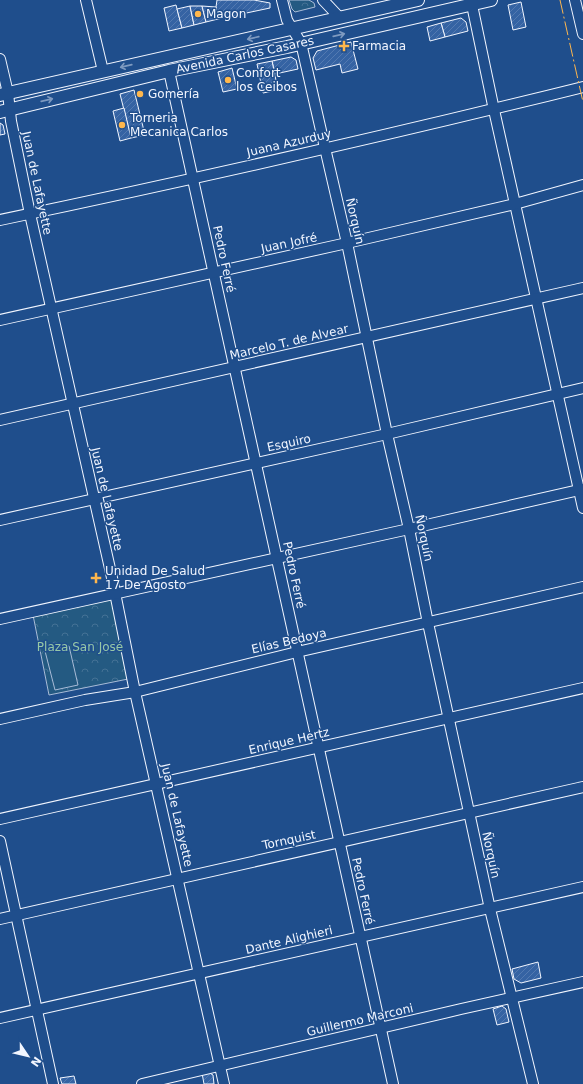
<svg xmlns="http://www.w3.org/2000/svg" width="583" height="1084" viewBox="0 0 583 1084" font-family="'DejaVu Sans',sans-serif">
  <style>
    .forest { fill: url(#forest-crowns); stroke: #a8bbd7 }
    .pitch { fill: #245a82; stroke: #a8bbd7 }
    .building { fill: url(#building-hatch); stroke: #f2f6ff }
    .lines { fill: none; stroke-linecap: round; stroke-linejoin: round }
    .minor-casing { stroke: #f2f6ff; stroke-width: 12 }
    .major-casing { stroke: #f2f6ff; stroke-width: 14 }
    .minor { stroke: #1f4e8c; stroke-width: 10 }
    .major { stroke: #1f4e8c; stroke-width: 12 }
    .power { stroke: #ffb74d; stroke-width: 1; stroke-dasharray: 14 3 2 3; stroke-linecap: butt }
    .oneway { stroke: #7e9ac0 }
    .poi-dot { fill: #ffb74d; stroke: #1f4e8c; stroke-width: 1.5 }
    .labels { text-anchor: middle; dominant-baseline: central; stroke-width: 3; stroke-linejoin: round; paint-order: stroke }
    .poi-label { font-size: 12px; fill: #f2f6ff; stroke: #1f4e8c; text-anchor: start }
    .street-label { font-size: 12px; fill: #f2f6ff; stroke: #1f4e8c }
    .park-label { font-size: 12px; fill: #97c8a6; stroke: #1f4e8c }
  </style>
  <defs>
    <pattern id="forest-crowns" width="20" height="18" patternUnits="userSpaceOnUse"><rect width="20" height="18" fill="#245a82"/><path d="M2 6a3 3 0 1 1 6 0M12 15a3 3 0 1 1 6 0" fill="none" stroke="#447295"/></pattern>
    <pattern id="building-hatch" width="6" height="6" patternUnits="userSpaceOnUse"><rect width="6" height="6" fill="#3563a3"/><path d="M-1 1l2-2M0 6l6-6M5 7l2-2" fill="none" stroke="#537ab1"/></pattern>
  </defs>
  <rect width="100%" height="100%" fill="#1f4e8c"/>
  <!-- forest -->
  <g class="forest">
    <polygon points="289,0 309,0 314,3 315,7 295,12 292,9"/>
    <polygon points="112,598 128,679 49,695 33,615"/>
  </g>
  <!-- pitch -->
  <polygon class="pitch" points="69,646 78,685 55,690 45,651"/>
  <!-- building -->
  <g class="building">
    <polygon points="217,0 254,0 270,3 270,8 218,19 216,7"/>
    <polygon points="521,2 526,27 513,30 508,5"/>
    <polygon points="176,5 182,28 169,31 164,8"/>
    <polygon points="190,6 194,25 182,28 177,9"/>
    <polygon points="190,6 202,6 206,22 194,25"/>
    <polygon points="202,6 216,7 218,19 206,22"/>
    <polygon points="461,18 466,22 468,31 445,37 441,23"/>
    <polygon points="441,23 445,37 430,41 427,27"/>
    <polygon points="351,42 358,69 342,73 340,64 316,70 313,58 317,51"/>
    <polygon points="291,57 296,60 298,69 275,74 272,61"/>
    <polygon points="272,61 278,90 263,93 257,64"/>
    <polygon points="232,68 237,89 223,92 218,72"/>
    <polygon points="134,90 145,135 131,138 120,94"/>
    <polygon points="124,108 131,138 120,141 113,111"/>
    <polygon points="0,123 3,125 5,134 0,135"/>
    <polygon points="538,962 541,978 521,983 514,979 512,969"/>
    <polygon points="502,1006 506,1009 509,1022 497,1025 493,1009"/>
    <polygon points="208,1072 213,1075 214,1084 204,1084 202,1073"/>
    <polygon points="74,1076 76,1084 62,1084 60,1078"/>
  </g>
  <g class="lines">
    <!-- minor casing -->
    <g class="minor-casing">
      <g id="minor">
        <polyline points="86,0 103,71"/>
        <polyline points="282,0 287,20 301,43 325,148 347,243 387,434 409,529 428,623 490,909 533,1084"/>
        <polyline points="323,0 340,18"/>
        <polyline points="575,0 583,34"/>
        <polyline points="472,5 494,110 583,508"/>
        <polyline points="0,59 8,93 11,121 30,214 111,573 135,692 224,1084"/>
        <polyline points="169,71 393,1084"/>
        <path d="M0,220C195,179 390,135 583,87"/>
        <polyline points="0,320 347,243 515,204 583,185"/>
        <polyline points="0,420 583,288"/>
        <polyline points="0,520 387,434 583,388"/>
        <polyline points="0,619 409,529 583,489"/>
        <polyline points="0,719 85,700 135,692 297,652 583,587"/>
        <polyline points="0,819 583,688"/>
        <polyline points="0,841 53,1084"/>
        <polyline points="0,919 583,787"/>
        <polyline points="0,1018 583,887"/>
        <polyline points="142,1084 461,1009 583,982"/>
      </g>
    </g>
    <!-- major casing -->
    <g class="major-casing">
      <g id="major">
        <polyline points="0,95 418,0"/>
        <polyline points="0,112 169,71 287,47 491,0"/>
      </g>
    </g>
    <!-- minor -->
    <use href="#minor" class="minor"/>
    <!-- major -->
    <use href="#major" class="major"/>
    <!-- power -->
    <polyline class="power" points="560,0 583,102"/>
  </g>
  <!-- one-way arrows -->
  <defs><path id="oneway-shaft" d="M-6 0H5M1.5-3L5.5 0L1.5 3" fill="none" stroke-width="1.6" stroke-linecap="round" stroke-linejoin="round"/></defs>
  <g class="oneway">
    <use href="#oneway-shaft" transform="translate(339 35) rotate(-13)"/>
    <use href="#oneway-shaft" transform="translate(253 38) rotate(167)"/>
    <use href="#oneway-shaft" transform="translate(126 66) rotate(167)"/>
    <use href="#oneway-shaft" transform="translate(47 100) rotate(-13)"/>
  </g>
  <!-- markers -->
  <g class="poi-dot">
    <circle cx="198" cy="14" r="4"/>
    <path d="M342 40h4v4h4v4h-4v4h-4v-4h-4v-4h4z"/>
    <circle cx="228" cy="80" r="4"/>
    <circle cx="140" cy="94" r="4"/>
    <circle cx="122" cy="125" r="4"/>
    <path d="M94 572h4v4h4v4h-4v4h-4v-4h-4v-4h4z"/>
  </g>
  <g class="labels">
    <!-- poi labels -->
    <g class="poi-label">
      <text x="206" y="14">Magon</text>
      <text x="352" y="46">Farmacia</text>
      <text x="236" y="73">Confort<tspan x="236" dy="14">los Ceibos</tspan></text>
      <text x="148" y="94">Gomería</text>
      <text x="130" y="118">Torneria<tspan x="130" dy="14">Mecanica Carlos</tspan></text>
      <text x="105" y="571">Unidad De Salud<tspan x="105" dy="14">17 De Agosto</tspan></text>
    </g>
    <!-- street labels -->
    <g class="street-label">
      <text transform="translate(245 55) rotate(-12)">Avenida Carlos Casares</text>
      <text transform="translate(289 143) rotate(-13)">Juana Azurduy</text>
      <text transform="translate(37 183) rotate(78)">Juan de Lafayette</text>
      <text transform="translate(355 221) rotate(77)">Ñorquín</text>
      <text transform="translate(289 243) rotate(-12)">Juan Jofré</text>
      <text transform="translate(224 259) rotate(78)">Pedro Ferré</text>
      <text transform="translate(289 342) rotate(-13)">Marcelo T. de Alvear</text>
      <text transform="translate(289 443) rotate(-12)">Esquiro</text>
      <text transform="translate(107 499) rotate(77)">Juan de Lafayette</text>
      <text transform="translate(424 538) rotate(78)">Ñorquín</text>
      <text transform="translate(294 575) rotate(78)">Pedro Ferré</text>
      <text transform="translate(289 641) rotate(-13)">Elías Bedoya</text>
      <text transform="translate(289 741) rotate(-13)">Enrique Hertz</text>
      <text transform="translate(177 815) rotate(77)">Juan de Lafayette</text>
      <text transform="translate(289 840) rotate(-12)">Tornquist</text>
      <text transform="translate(491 855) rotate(78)">Ñorquín</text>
      <text transform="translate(363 891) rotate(78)">Pedro Ferré</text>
      <text transform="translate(289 940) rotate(-13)">Dante Alighieri</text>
      <text transform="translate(360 1020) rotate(-13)">Guillermo Marconi</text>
    </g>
    <!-- park labels -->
    <g class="park-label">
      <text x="80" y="647">Plaza San José</text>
    </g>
  </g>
  <!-- north arrow -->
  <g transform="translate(28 1056) rotate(125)" stroke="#1f4e8c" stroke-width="3" paint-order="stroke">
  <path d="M0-3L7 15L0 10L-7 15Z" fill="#f2f6ff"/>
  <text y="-6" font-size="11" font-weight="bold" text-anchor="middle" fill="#f2f6ff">N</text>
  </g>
</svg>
